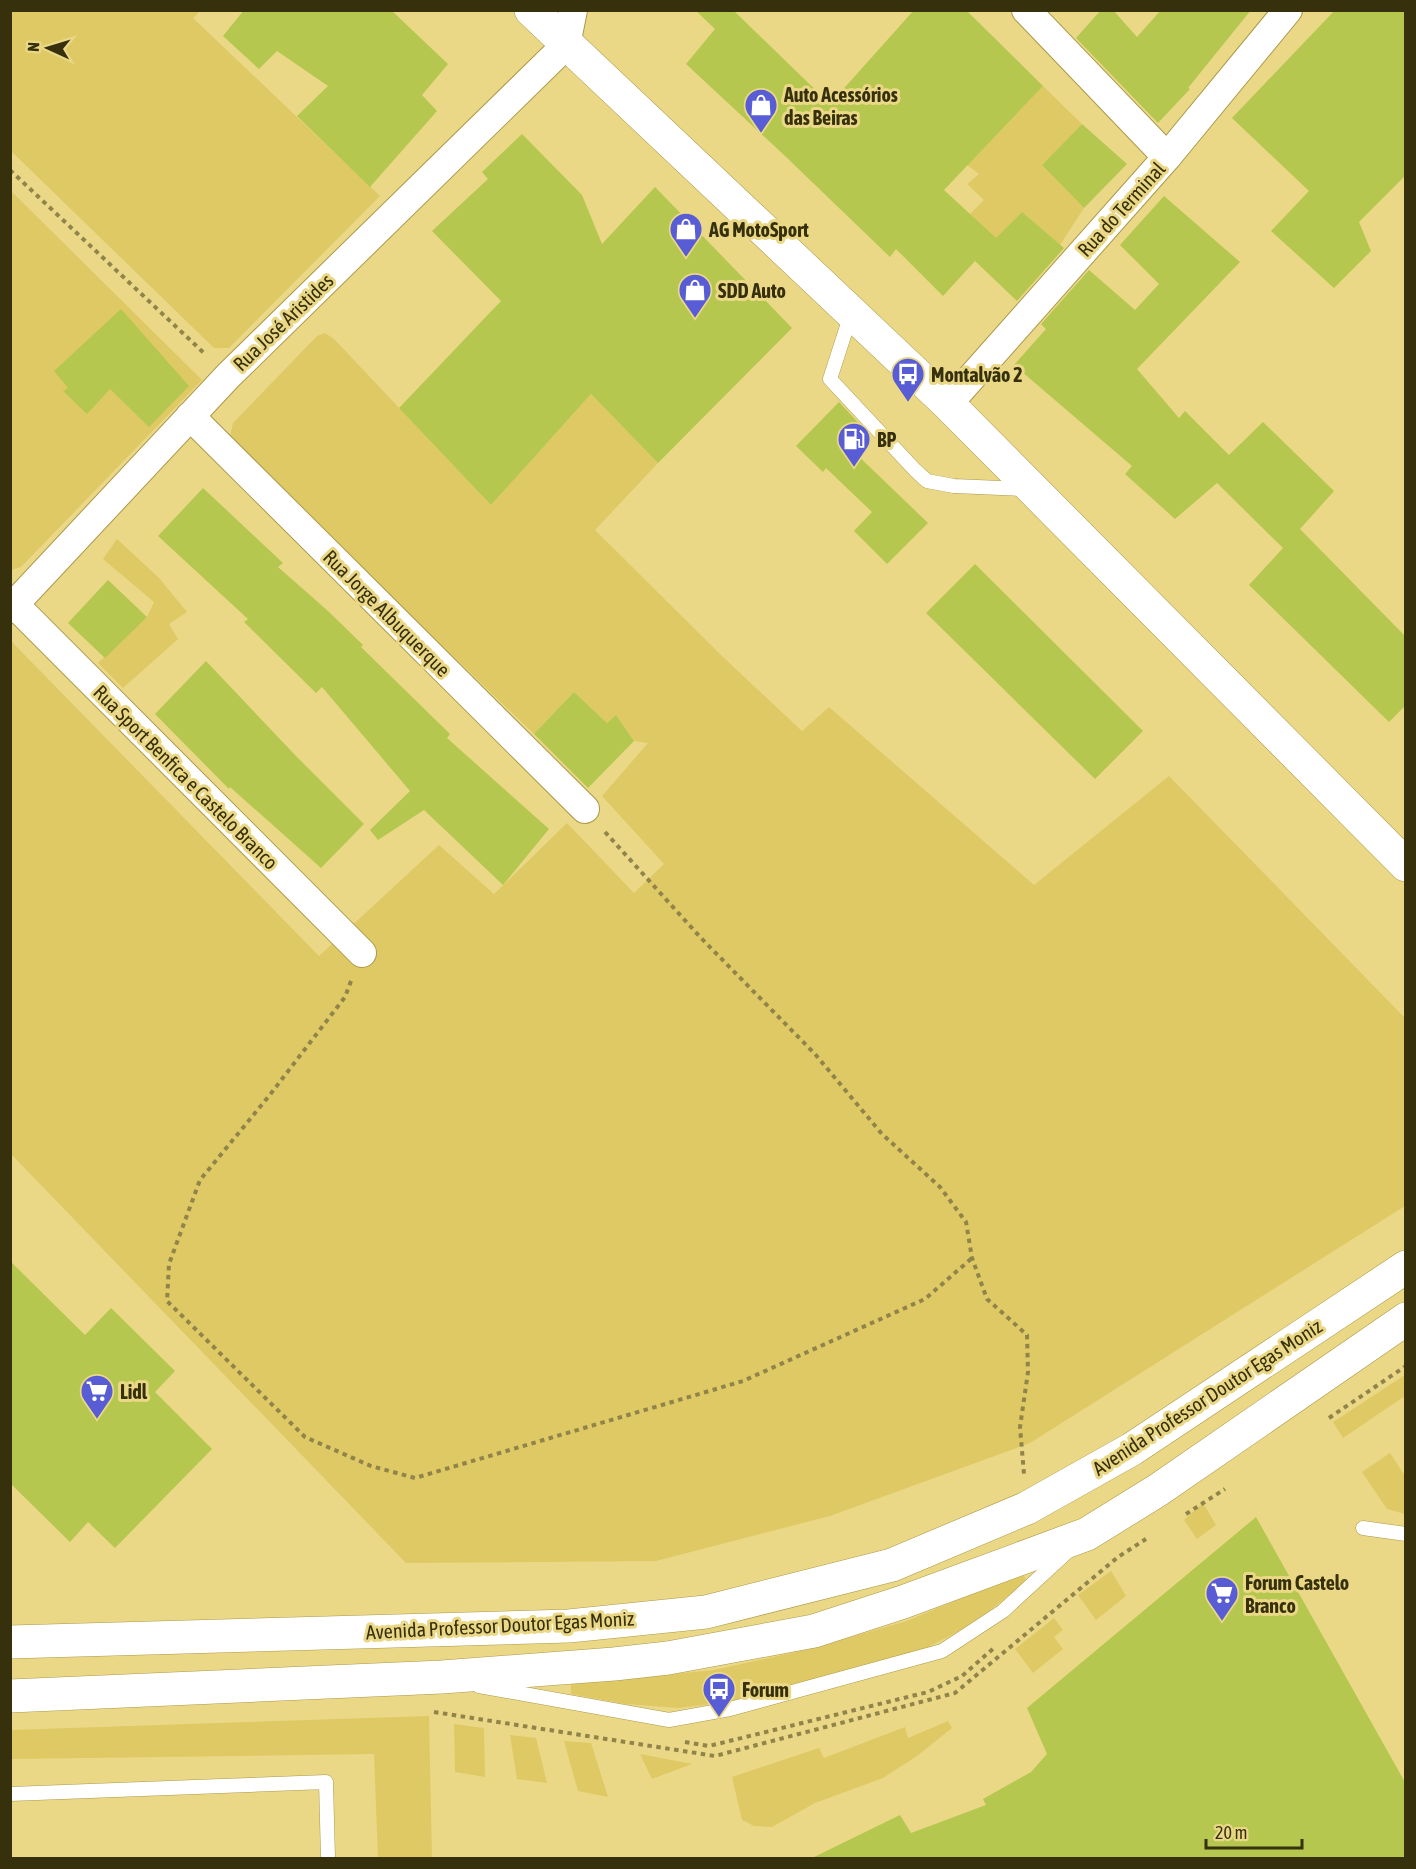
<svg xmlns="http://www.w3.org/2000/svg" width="1416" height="1869" viewBox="0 0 1416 1869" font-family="'Asap Condensed',sans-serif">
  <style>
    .green { fill: #dfc964 }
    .building { fill: #b5c74e }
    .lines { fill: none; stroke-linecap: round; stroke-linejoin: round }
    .service-casing { stroke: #ab9949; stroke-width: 15 }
    .minor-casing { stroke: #ab9949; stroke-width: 30 }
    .secondary-casing { stroke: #ab9949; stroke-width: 34 }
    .primary-casing { stroke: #ab9949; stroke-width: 34 }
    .path { stroke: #90844a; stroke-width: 4; stroke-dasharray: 4.5 4.5; stroke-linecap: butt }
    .service { stroke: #fff; stroke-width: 14 }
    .minor { stroke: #fff; stroke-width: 28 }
    .secondary { stroke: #fff; stroke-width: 33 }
    .primary { stroke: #fff; stroke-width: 33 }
    .labels { text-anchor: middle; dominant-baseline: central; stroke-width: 6; stroke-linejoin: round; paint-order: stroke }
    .poi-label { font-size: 20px; font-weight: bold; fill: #37300d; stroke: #ead887; text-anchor: start }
    .street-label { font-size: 20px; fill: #37300d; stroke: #ead887 }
  </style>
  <rect width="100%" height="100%" fill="#ead887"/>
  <!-- green -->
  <g class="green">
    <polygon points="10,11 200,11 193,18 380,196 229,348 214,348 11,151"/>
    <polygon points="1043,86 1082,124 1042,165 1084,208 1060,245 1022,212 985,250 970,214 984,200 967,184 979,174 967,165"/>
    <polygon points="10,190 202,380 21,567 11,570"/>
    <polygon points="325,333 334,339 491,505 591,394 658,463 595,530 723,657 802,731 829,707 1034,885 1169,776 1405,1018 1405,1206 1030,1443 830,1516 656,1561 406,1563 11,1154 10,640 319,956 439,845 494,894 567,823 634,893 664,864 602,796 648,743 634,741 616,715 607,723 574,692 534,734 235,446 230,436 233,423 317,336"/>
    <polygon points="117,539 159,578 187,612 169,624 178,639 123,688 98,663 147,617 154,602 103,559"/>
    <polygon points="1405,1375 1405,1396 1343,1438 1333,1422"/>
    <polygon points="1390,1453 1405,1476 1405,1514 1387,1509 1362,1472"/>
    <polygon points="1203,1503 1216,1525 1197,1539 1184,1520"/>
    <polygon points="1111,1571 1126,1596 1096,1620 1078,1595"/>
    <polygon points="1023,1572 1026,1582 989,1611 959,1631 917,1653 728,1702 678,1708 626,1704 571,1694 571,1684 714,1670 809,1649 907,1621"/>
    <polygon points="1054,1618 1063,1630 1054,1637 1063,1649 1033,1673 1015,1649"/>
    <polygon points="429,1716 432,1858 378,1858 374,1754 11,1759 11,1730"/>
    <polygon points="948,1721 952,1728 917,1756 883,1778 815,1803 772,1827 754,1826 742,1820 732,1777 819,1748 824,1758 905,1727 908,1738"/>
    <polygon points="454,1724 484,1728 485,1777 455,1772"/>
    <polygon points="510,1735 536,1738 547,1783 517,1779"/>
    <polygon points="564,1741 591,1743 608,1797 578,1791"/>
    <polygon points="640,1754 692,1764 652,1779"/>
  </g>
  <!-- building -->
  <g class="building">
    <polygon points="244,10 391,10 448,64 422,95 437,111 370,187 297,116 328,86 277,51 259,69 223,36"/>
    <polygon points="695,10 733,10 830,104 914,10 966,10 1043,86 944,190 996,238 1022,212 1064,248 1017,301 975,261 943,296 896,249 890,257 784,155 686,64 715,29"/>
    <polygon points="1101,10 1113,10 1137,37 1161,10 1251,10 1188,88 1190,89 1158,123 1076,38"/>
    <polygon points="1335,10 1406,10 1406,175 1359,222 1371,251 1334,288 1271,231 1309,191 1232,118"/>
    <polygon points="1082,124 1127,164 1084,208 1042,165"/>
    <polygon points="522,134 582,195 602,244 655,187 792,328 658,463 591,394 491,505 399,408 501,301 432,231 488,179 482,172"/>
    <polygon points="1164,196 1240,262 1137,369 1179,418 1185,411 1229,455 1263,422 1334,491 1300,529 1406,637 1406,705 1389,722 1249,585 1283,548 1217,483 1175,519 1125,474 1132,466 1014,365 1046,329 1041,324 1089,270 1135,310 1159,284 1120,245"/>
    <polygon points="121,309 189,386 149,427 110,389 87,414 63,391 68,388 54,371"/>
    <polygon points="839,402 866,431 850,448 928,523 887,564 854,531 872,512 826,468 823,472 796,446"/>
    <polygon points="203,488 283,563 278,567 328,611 363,645 361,647 450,734 447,738 549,829 503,885 424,810 378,840 370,830 410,791 322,687 316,693 244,622 248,619 158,536"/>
    <polygon points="975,564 1143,731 1095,779 926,613"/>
    <polygon points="108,580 147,617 105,658 68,623"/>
    <polygon points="206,661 296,756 364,824 321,868 230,787 229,789 155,714"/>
    <polygon points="574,692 607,723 616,715 634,741 588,788 534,734"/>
    <polygon points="10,1261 85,1335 111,1308 175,1371 155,1392 212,1449 115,1548 88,1522 70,1542 10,1483"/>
    <polygon points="1256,1517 1406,1784 1406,1858 812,1858 900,1815 911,1833 986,1805 983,1799 1031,1772 1047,1754 1027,1708"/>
  </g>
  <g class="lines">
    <!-- service casing -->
    <g class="service-casing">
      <g id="service">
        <polyline points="851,314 830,379 915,470 927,481 954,486 1026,489"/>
        <polyline points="1363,1528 1406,1534"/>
        <polyline points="479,1686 669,1720 730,1709 942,1651 1003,1611 1067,1552"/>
        <polyline points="10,1794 326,1782 328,1858"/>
      </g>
    </g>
    <!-- minor casing -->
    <g class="minor-casing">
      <g id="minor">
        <polyline points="1026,10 1167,157"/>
        <polyline points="948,404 1167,157 1288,10"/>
        <polyline points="190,416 585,809"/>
        <polyline points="10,600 362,953"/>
        <polyline points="10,609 228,376 566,45 573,10"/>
      </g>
    </g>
    <!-- secondary casing -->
    <g class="secondary-casing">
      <g id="secondary">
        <polyline points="10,1642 569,1626 706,1612 892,1565 1027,1508 1132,1449 1406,1267"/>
        <polyline points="10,1696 442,1677 614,1664 668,1658 814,1631 903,1602 1087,1534 1158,1490 1406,1319"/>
      </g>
    </g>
    <!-- primary casing -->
    <g class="primary-casing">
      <polyline id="primary" points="531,10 948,404 1406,865"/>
    </g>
    <!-- path -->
    <g class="path">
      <polyline points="10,170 206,355"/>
      <polyline points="605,832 701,938 815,1054 882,1134 940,1187 966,1222 972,1258 987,1299 1027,1335 1028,1372 1020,1427 1024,1474"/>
      <polyline points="351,981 345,997 269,1096 200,1180 169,1264 167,1301 305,1437 371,1466 415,1478 743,1381 925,1299 972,1258"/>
      <polyline points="1329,1418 1406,1366"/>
      <polyline points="1186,1514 1225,1489"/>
      <polyline points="434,1712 715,1756 955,1693 1118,1557 1146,1539"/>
      <polyline points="685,1742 709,1746 928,1692 962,1676 995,1647"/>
    </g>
    <!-- service -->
    <use href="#service" class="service"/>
    <!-- minor -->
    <use href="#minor" class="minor"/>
    <!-- secondary -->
    <use href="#secondary" class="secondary"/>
    <!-- primary -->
    <use href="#primary" class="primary"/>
  </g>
  <!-- icons -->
  <defs>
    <g id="shop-pin" transform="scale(1.725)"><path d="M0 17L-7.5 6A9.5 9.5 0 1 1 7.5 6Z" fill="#595dd5" stroke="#ead887"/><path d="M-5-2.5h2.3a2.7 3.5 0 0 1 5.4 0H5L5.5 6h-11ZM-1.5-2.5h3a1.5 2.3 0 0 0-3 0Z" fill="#fff"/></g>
    <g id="bus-pin" transform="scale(1.725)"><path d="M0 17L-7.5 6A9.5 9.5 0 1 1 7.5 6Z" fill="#595dd5" stroke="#ead887"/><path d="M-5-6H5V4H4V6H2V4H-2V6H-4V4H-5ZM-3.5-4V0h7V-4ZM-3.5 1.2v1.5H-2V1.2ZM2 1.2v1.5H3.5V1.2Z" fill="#fff"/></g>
    <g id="fuel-pin" transform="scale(1.725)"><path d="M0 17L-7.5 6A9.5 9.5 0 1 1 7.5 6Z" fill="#595dd5" stroke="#ead887"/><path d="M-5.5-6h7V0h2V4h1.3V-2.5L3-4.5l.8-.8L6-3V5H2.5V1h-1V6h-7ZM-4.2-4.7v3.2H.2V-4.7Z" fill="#fff"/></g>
    <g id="supermarket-pin" transform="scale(1.725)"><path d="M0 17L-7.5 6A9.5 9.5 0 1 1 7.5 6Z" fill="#595dd5" stroke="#ead887"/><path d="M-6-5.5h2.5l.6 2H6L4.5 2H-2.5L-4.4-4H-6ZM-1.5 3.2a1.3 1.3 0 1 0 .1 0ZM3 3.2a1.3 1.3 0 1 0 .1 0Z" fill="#fff"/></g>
  </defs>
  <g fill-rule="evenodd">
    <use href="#shop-pin" x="761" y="105"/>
    <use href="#shop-pin" x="686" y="229"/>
    <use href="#shop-pin" x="695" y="290"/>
    <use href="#bus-pin" x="908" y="374"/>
    <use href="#fuel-pin" x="854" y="439"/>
    <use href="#supermarket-pin" x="97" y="1391"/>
    <use href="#supermarket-pin" x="1222" y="1593"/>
    <use href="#bus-pin" x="719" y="1689"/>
  </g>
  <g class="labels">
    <!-- poi labels -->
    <g class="poi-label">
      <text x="784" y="94">Auto Acessórios<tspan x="784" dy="23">das Beiras</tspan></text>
      <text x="709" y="229">AG MotoSport</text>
      <text x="718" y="290">SDD Auto</text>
      <text x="931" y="374">Montalvão 2</text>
      <text x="877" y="439">BP</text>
      <text x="120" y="1391">Lidl</text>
      <text x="1245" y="1582">Forum Castelo<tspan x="1245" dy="23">Branco</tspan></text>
      <text x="742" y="1689">Forum</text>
    </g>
    <!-- street labels -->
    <g class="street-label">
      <text transform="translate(1121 209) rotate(-48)">Rua do Terminal</text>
      <text transform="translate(283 322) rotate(-44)">Rua José Aristides</text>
      <text transform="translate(387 613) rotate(45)">Rua Jorge Albuquerque</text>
      <text transform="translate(186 777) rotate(45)">Rua Sport Benfica e Castelo Branco</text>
      <text transform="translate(1207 1397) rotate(-33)">Avenida Professor Doutor Egas Moniz</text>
      <text transform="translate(500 1625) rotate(-3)">Avenida Professor Doutor Egas Moniz</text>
    </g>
  </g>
  <!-- border -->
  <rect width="1416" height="1869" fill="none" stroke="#37300d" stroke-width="24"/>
  <!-- north arrow -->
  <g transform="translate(48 48) rotate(274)" stroke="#ead887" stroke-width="4.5" paint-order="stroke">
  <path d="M0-4.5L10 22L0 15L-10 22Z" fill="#37300d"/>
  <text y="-9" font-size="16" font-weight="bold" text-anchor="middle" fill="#37300d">N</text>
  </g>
  <!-- scale -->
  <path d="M1206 1839v9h96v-9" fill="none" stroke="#37300d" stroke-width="3"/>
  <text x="1215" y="1839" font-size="18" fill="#37300d" stroke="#ead887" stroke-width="4.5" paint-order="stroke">20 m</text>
</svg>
